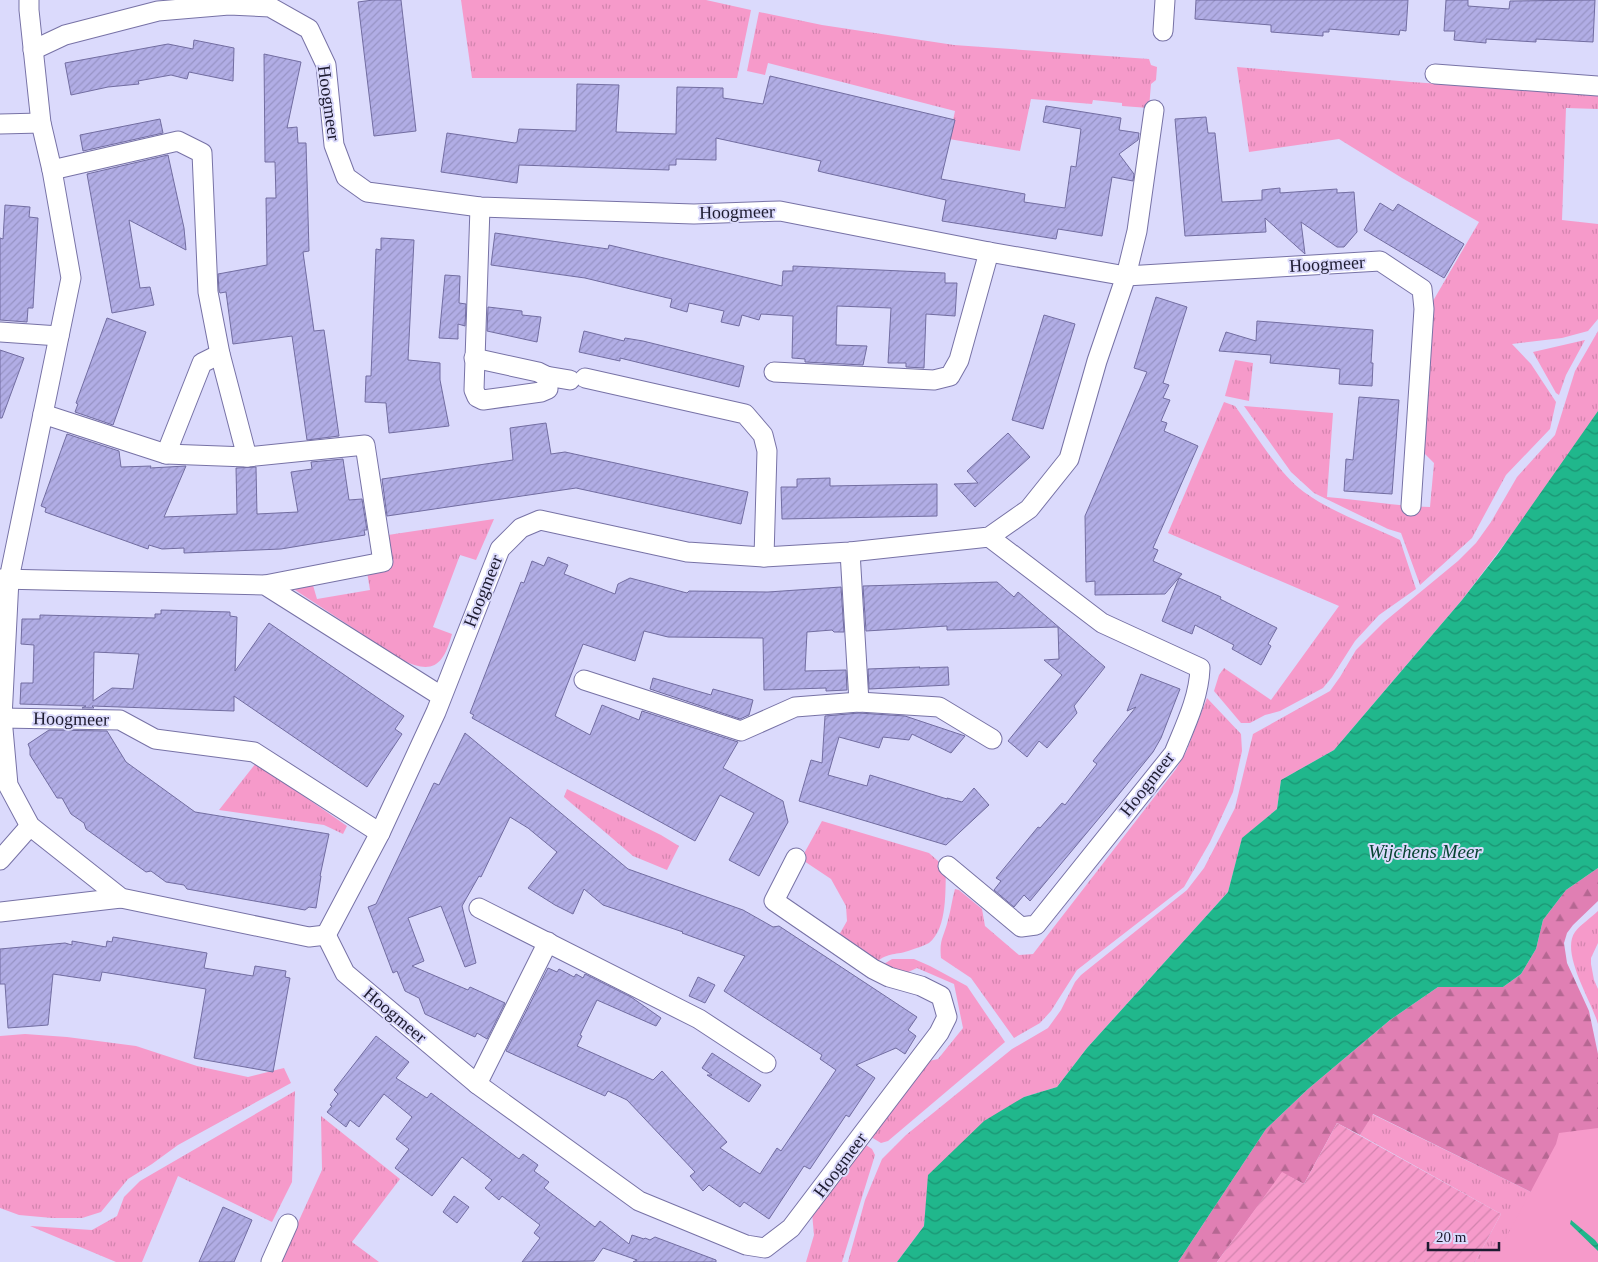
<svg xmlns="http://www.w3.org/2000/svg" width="1598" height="1262" viewBox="0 0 1598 1262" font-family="'Times New Roman',serif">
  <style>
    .grass { fill: url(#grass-tufts) }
    .forest { fill: url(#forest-firs) }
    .park { fill: #f69aca }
    .garden { fill: url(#garden-furrows) }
    .water { fill: url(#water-waves) }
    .building { fill: url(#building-hatch); stroke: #726da1; fill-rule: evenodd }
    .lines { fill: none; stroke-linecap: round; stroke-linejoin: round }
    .minor-casing { stroke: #7772a6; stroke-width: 21 }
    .minor { stroke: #fff; stroke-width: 19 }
    .labels { text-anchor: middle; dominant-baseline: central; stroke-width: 4; stroke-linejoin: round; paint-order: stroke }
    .street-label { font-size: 18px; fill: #1d1b30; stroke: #dbdafc }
    .water-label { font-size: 19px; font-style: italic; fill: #064331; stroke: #dbdafc }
  </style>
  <defs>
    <pattern id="grass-tufts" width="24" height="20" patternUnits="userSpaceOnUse" patternTransform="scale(1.25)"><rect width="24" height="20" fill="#f69aca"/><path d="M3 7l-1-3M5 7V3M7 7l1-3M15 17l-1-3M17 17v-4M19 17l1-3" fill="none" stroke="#d284ae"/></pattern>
    <pattern id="forest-firs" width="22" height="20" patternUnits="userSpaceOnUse" patternTransform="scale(1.25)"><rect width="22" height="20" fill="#e07fb3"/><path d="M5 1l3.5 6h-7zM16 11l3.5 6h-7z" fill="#b56792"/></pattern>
    <pattern id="garden-furrows" width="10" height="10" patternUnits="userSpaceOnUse" patternTransform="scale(1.25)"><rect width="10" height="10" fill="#f69aca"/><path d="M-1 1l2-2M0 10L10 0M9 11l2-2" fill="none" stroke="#d284ae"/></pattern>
    <pattern id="water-waves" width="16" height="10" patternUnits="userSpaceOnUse" patternTransform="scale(1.25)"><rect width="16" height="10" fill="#20b78c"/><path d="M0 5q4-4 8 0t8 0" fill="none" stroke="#1b9473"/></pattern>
    <pattern id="building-hatch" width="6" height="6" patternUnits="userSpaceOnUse" patternTransform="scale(1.25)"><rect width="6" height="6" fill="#b1ade5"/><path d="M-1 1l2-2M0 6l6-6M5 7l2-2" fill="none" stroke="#9894c5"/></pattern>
  </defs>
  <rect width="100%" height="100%" fill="#dbdafc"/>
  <!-- grass -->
  <g class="grass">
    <polygon points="461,0 706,0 751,10 737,78 472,78"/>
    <polygon points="759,12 822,25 954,45 1149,59 1151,65 1157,67 1156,80 1151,84 1149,108 1122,106 1122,103 1093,100 1092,104 1031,99 1020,151 949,139 955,111 768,63 765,75 747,71"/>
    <path d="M1237,67L1411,82L1598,94V109L1566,108L1562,220L1598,224V319L1588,331L1562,338L1512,344L1531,364L1556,402L1550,429L1506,475L1472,538L1420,585L1401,533L1388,529L1314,493L1291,472L1244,406L1333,413L1327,497C1362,500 1396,506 1430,507L1434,463L1422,451L1433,301L1479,222L1402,178L1339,139L1249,152Z"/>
    <polygon points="1598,331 1598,411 1593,419 1531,509 1462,600 1334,750 1281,780 1277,809 1242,839 1228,892 1087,1048 1057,1087 1024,1097 929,1175 924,1226 897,1262 848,1262 865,1200 882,1159 906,1135 1012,1049 1048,1028 1061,1010 1075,982 1081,975 1187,890 1204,868 1235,808 1253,734 1330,691 1340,677 1356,650 1384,622 1458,561 1476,543 1491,522 1517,477 1555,435 1575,371"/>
    <polygon points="1585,340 1566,375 1559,395 1556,393 1533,352"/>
    <polygon points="1235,360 1253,363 1249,401 1225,396"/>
    <path d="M1224,402L1235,406C1255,433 1278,473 1304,492C1331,512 1369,525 1400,540L1416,589L1379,615L1355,641L1332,677L1323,688L1280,711L1265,715L1250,723H1241L1214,691L1219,675L1224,668L1271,700L1339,606L1168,533Z"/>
    <path d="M494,519L476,560L460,555L433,627L452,634C443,667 432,675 400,659L289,586L312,582L317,599L370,590L367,572L388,535Z"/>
    <path d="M1207,698L1241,734L1242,751L1233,792L1210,842L1184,887L1077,970L1051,1011L1040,1023L1014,1038L971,978L941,958C939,939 944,937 948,920C951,910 952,899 955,889L959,890L982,909L985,926L1019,955L1033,954L1176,769L1186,752Z"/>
    <polygon points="256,763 347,826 343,834 324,825 219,810"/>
    <polygon points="567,789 661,835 679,846 667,870 633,856 564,797"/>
    <path d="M822,821L929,853L946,868C945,889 948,928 929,943C924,946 916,948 911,950C895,956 890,951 875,963L839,935L847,921L846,906L831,879L801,859Z"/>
    <path d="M1598,911V943L1591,958V964L1594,980L1598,989V1024C1592,1002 1560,953 1575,932C1581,924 1591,918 1598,911Z"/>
    <polygon points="892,959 914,959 930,966 967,986 1005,1042 888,1141 881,1143 871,1137 929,1061 938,1059 963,1028 954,984 917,968 904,974 884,964"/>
    <polygon points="25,1034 67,1037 136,1046 197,1066 248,1077 284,1068 291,1083 178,1145 152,1164 128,1179 101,1212 82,1218 52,1218 19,1215 0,1208 0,1036"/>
    <polygon points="295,1091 292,1182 272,1222 178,1176 142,1262 116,1262 30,1226 92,1230 117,1216 124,1197 140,1181"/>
    <polygon points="1372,1114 1533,1193 1495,1262 1475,1262 1501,1214 1360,1135"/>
    <polygon points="321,1116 400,1179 352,1242 379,1262 280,1262 322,1170"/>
    <polygon points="866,1145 872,1149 875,1155 842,1262 806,1262 814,1235 812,1213"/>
  </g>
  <!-- forest -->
  <polygon class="forest" points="1598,868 1598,901 1573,925 1567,933 1564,943 1567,963 1589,1011 1598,1054 1598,1158 1533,1193 1373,1114 1360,1135 1337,1123 1304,1184 1282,1173 1217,1262 1178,1262 1266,1129 1308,1089 1390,1020 1438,987 1503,987 1521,974 1536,949 1543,920 1566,890"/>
  <!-- park -->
  <polygon class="park" points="1598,1128 1598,1262 1493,1262 1556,1144 1559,1133"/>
  <!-- garden -->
  <polygon class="garden" points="1337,1123 1501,1214 1475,1262 1217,1262 1282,1172 1304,1184"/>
  <!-- water -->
  <g class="water">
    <polygon points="1598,411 1598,868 1566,890 1543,920 1536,949 1521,974 1503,987 1438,987 1390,1020 1308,1089 1266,1129 1178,1262 897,1262 924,1226 928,1175 984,1121 1024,1097 1057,1087 1087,1048 1228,892 1242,838 1277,809 1281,780 1334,750 1462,600 1497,555"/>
    <polygon points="1571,1220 1595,1240 1598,1244 1598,1251 1570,1224"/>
  </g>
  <!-- building -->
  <g class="building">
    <polygon points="373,0 401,0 416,131 374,136 358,2"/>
    <polygon points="1196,0 1408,0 1406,31 1400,30 1399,35 1329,29 1329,32 1323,32 1323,36 1271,32 1271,25 1195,19"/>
    <polygon points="1446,0 1468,0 1468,6 1509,9 1510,1 1595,0 1593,42 1536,39 1536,42 1486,39 1486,43 1454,40 1455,31 1444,31"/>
    <polygon points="194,40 234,48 233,81 189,72 187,79 171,75 138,81 139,84 108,87 71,95 65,63 168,44 193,49"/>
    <polygon points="264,54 301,62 287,128 297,127 298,143 306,143 309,251 303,252 314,331 324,330 339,436 307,440 292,336 233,344 226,292 220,293 219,291 218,274 267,265 266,198 276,198 275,162 265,162"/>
    <polygon points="770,76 955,120 941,179 1025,194 1024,202 1065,208 1071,166 1076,167 1081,129 1043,122 1046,106 1121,118 1119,130 1139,133 1138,140 1119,154 1134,174 1133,181 1112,177 1102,236 1058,229 1056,239 942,221 946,200 826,173 818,171 821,161 716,138 716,160 676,159 676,165 669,165 669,170 519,165 517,183 441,172 447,133 515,143 517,142 519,129 576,131 577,84 619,85 616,132 676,134 677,87 723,88 723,98 763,104"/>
    <polygon points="1206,117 1208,133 1215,133 1222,202 1262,200 1262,190 1280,188 1280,193 1337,189 1337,193 1354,192 1357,232 1344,247 1337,247 1301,222 1305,254 1265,218 1266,232 1185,236 1175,119"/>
    <polygon points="160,119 163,133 83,151 80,135"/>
    <polygon points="168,155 184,228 186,250 129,220 140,288 150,287 154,305 112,313 87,174"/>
    <polygon points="1380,203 1393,211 1398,204 1464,244 1444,278 1364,230"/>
    <polygon points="5,205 30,207 29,217 38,218 33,308 28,308 27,322 0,320 0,238 3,239"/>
    <polygon points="495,233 608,249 609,245 782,286 783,271 793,271 793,266 945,273 945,283 957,283 955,316 926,314 924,368 906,367 906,363 888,363 891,308 837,306 836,345 867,346 863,365 805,362 805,359 792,358 793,316 761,314 759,320 742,315 739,326 721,322 724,311 689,303 687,312 670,307 672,299 585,278 491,265"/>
    <polygon points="381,238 414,240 408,360 440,363 440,380 449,426 389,433 386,403 365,402 366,376 371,376 376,249 381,250"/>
    <polygon points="445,275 460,276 459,303 466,304 465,326 458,324 458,339 439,338"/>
    <polygon points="1156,297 1187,307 1163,383 1169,385 1163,398 1170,400 1161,421 1167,423 1164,431 1198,446 1153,548 1158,550 1153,561 1182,574 1165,594 1095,595 1095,581 1086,582 1085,516 1147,372 1134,368"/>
    <polygon points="488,307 522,311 522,315 541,317 537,342 487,331"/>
    <polygon points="1044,315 1075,324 1043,429 1012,420"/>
    <polygon points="107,318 146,332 113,425 75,412 78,404 76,403"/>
    <polygon points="1257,321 1373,330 1371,363 1373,363 1372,386 1339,384 1340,369 1270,363 1271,355 1219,351 1226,332 1256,341"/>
    <polygon points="584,331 624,341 625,338 643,341 744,366 739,387 620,358 620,361 579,352"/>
    <polygon points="0,350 24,358 2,418 0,418"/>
    <polygon points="1359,397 1399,400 1392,494 1344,491 1346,459 1353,460"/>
    <polygon points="546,423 551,454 565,452 748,492 741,524 576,488 387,516 382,479 513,460 510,428"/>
    <polygon points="1008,433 1030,457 975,507 954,484 978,483 967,471"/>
    <polygon points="67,434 119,451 121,467 151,466 150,468 186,466 164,517 237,514 236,468 256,467 257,514 298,512 291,472 312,469 311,462 343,459 349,500 362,499 367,530 364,530 365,535 281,549 184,553 184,548 162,549 149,545 148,549 45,512 46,508 41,506"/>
    <polygon points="830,478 830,486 937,484 937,516 782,519 781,487 797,487 797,479"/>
    <polygon points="548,557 568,565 564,574 615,594 618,584 630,578 687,593 689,591 768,592 841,587 844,632 834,632 832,630 807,632 805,671 846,670 847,690 826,691 826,688 764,690 763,638 668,637 644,631 635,661 583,644 555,716 590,735 602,705 639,720 642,711 738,742 723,768 783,801 788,822 759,876 729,860 754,813 720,795 695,841 472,718 474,715 470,713 521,582 524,583 532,561 544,566"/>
    <polygon points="1179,578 1221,597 1220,599 1277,628 1268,644 1271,646 1261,665 1232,649 1234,645 1195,625 1192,634 1162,621"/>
    <polygon points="997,582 1014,597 1018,592 1105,667 1074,706 1077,713 1047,748 1039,741 1027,757 1008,741 1062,675 1044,660 1059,659 1058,627 947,630 947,626 866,631 863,586"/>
    <path d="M161,610L230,612V616L237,617L235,671L269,623L404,716L395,729L402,734L367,787L234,696V711L92,706L94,708H82L86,706L20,704L21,683H33L34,645L21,644L22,619H40V615L155,618V614H161ZM94,652L139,654L133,689L112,688L93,701Z"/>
    <polygon points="920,667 919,668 948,667 949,685 869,689 868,669"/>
    <polygon points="1141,674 1180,689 1161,738 1153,752 1115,799 1030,901 1024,895 1014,907 994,890 1001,881 996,878 1038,827 1040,828 1062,803 1065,805 1097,764 1093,761 1136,707 1127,711"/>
    <polygon points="653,678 711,695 713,689 753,700 749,715 740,719 650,689"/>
    <polygon points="859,713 905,716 965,736 951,753 912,734 909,740 883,737 879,748 839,737 828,775 867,786 870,775 947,799 947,798 962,802 974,788 989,805 946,845 799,801 811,760 822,763 825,716"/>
    <polygon points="49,730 107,731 126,762 195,812 329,834 320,876 321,876 316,908 309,907 305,910 187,889 184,885 166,882 151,871 146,872 86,829 84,823 71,814 62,798 57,798 30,755 30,749 28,744"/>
    <polygon points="465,733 628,869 743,910 773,927 779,926 917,1017 908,1030 916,1036 905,1054 896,1048 856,1065 875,1078 849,1117 846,1115 810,1169 804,1166 769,1219 744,1202 740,1207 709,1185 703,1191 690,1176 695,1172 627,1100 608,1091 605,1096 506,1051 548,968 557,972 559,969 574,977 576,974 583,978 585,974 631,997 661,1018 656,1026 597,1000 580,1035 582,1036 577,1046 653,1080 662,1071 727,1142 720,1148 760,1174 777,1148 781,1151 836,1070 820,1059 822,1055 724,991 745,956 682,933 683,932 603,905 584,889 573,914 555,905 528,888 557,852 528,828 510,817 481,877 479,876 462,906 476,963 465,967 441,906 408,918 424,961 412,966 468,990 470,987 505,1003 487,1039 477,1033 475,1037 425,1014 419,998 405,991 397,971 393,973 368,907 376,904 434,783 439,785"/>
    <polygon points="113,937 207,953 204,968 253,976 255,966 286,971 285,977 290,978 273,1072 194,1058 206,989 121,975 102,972 100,981 53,974 48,1025 8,1028 5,984 0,984 0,949 65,943 72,945 72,941 106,947 107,941 112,942"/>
    <polygon points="698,977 715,985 705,1003 689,996"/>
    <polygon points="376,1036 409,1062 396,1078 427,1098 431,1093 519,1159 523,1154 538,1165 534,1171 549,1182 544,1188 595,1227 600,1221 629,1244 632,1235 644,1239 645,1238 650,1240 655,1237 716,1260 716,1262 633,1262 637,1260 603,1248 594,1261 522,1262 540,1238 534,1233 540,1225 502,1196 499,1200 485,1188 492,1180 462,1157 432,1196 395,1168 409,1149 396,1139 412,1117 384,1094 359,1127 350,1120 346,1127 327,1112 332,1106 330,1105 338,1094 334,1090"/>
    <polygon points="712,1053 761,1085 749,1102 707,1075 712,1075 702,1068"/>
    <polygon points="454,1196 469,1207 457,1223 443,1212"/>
    <polygon points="223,1207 252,1220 234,1262 199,1262"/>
  </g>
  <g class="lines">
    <!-- minor casing -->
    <g class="minor-casing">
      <g id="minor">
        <polyline points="29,0 29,10 41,123 52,170 71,278 9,579 2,718 8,785 30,826 121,898 309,937 326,935"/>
        <polyline points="1163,31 1165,0"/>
        <polyline points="33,50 65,35 158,11 229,5 270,7 309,29 326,65 334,145 346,177 367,192 480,207 694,214 780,211 989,252 1126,276 1380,261 1422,289 1424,309 1411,506"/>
        <polyline points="1435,74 1598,86"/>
        <polyline points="0,124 41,123"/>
        <polyline points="52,170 178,141 202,153 208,292 220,354 247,457"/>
        <polyline points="480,207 474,390 477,397 483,400 541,392 548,389 546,376 570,380"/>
        <polyline points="0,332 59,336"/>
        <polyline points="474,358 538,372 546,376"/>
        <polyline points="774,372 934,380 950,376 959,360 989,252"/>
        <polyline points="585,378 745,414 763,435 767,451 764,557"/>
        <polyline points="43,414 166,454 247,457 365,445 383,562 265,585"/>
        <polyline points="166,454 202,363 220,354"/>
        <polyline points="850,552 859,702"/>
        <polyline points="0,579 265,585 441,696"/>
        <polyline points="584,680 741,731 795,707 859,702 939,707 992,739"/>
        <polyline points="0,718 120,720 155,739 254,752 380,833"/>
        <polyline points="0,860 30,826"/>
        <path d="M948,866L1021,927L1036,925L1174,753C1185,726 1199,698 1200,668L1102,623L989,537"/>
        <polyline points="479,908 699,1019 766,1063"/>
        <polyline points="0,912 121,898"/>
        <polyline points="326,935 380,833 436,712 500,549 521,528 540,520 687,552 764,557 850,552 989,537 1029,509 1069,459 1097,361 1126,276 1137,231 1154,110"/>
        <polyline points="326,935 345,973 477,1084 639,1201 746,1245 765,1248 791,1228 939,1033 947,1017 941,996 921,986 889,977 873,969 774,901 796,858"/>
        <polyline points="477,1084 548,942"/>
        <polyline points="271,1262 288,1224"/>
      </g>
    </g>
    <!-- minor -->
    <use href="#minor" class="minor"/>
  </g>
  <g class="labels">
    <!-- street labels -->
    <g class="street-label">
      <text transform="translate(329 103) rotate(82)">Hoogmeer</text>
      <text transform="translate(737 212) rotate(-1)">Hoogmeer</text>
      <text transform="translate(1327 264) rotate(-3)">Hoogmeer</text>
      <text transform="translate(483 591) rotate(-68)">Hoogmeer</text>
      <text transform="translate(71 719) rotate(1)">Hoogmeer</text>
      <text transform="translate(1147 784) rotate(-52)">Hoogmeer</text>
      <text transform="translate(395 1015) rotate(40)">Hoogmeer</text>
      <text transform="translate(840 1165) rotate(-53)">Hoogmeer</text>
    </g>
    <!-- water labels -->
    <g class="water-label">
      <text x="1425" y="851">Wijchens Meer</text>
    </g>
  </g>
  <!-- scale -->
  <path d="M1428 1242v8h71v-8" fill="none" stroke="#1d1b30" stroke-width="2.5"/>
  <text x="1436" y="1242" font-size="15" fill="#1d1b30" stroke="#dbdafc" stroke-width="4" paint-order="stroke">20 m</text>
</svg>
